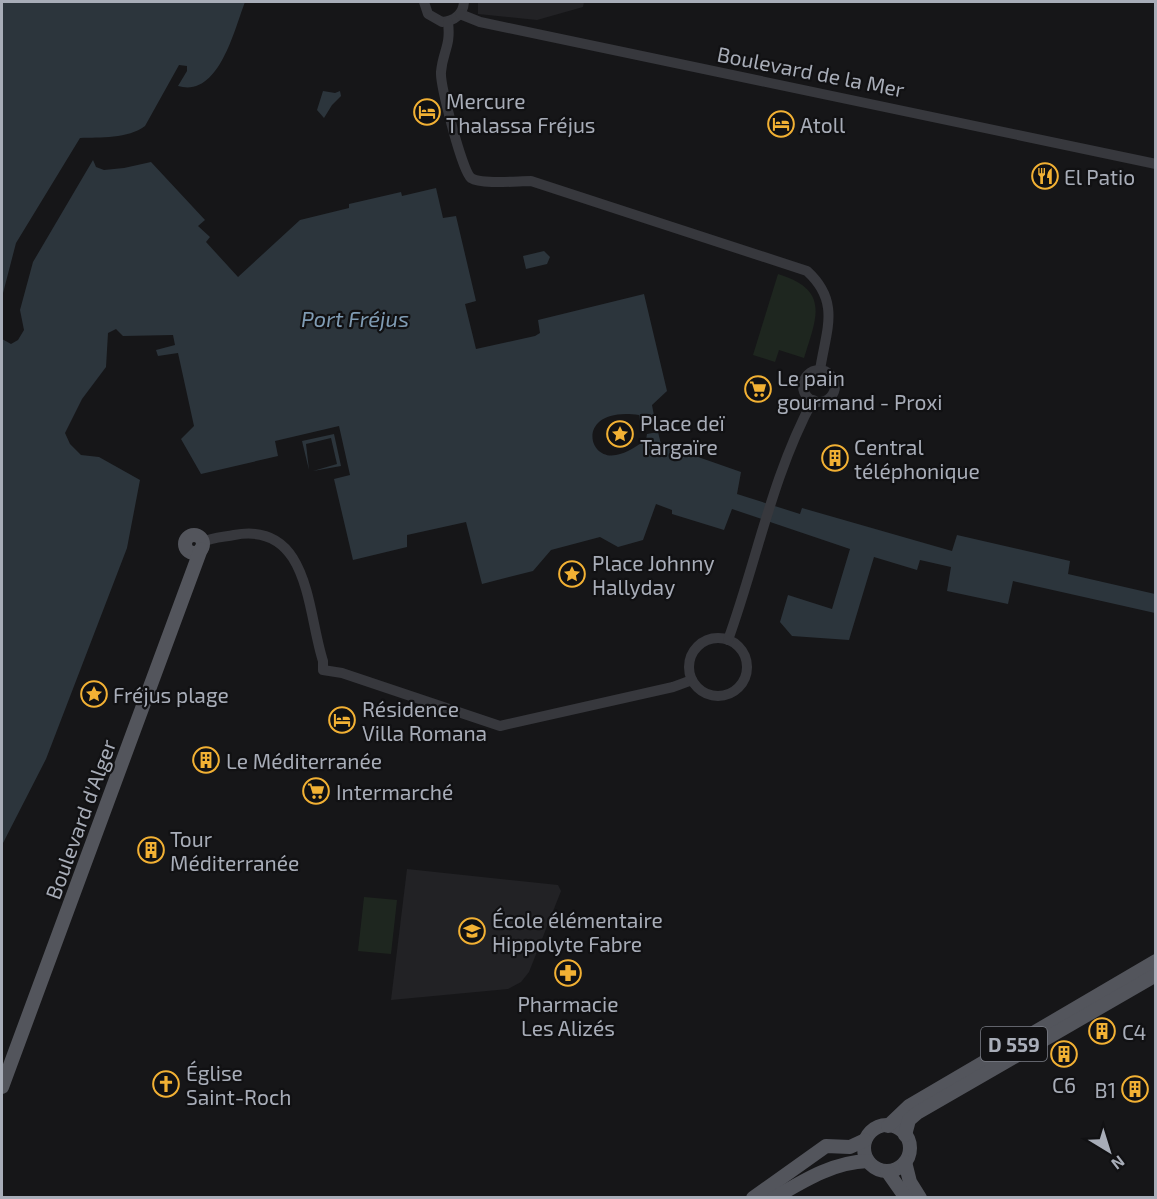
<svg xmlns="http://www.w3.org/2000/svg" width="1157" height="1199" viewBox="0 0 1157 1199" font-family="'Exo 2',sans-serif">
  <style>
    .built { fill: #222225 }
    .green { fill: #1e261f }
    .water { fill: #2c353c }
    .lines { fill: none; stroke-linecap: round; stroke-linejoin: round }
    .minor { stroke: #37383d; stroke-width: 10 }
    .major { stroke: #53555c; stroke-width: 14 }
    .labels { text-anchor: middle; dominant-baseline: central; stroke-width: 4.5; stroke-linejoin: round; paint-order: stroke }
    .shield { fill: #111113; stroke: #7b7e86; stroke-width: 1.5 }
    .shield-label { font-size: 20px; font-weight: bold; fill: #a8adb8 }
    .street-label { font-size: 21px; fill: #a8adb8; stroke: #111113 }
    .poi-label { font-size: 21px; fill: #a8adb8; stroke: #111113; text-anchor: start }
    .water-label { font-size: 22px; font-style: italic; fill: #7f9bb3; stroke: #111113 }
  </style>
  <rect width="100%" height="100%" fill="#161618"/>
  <!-- built -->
  <g class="built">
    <polygon points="478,2 584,2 583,7 537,20 478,14"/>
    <polygon points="407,869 558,885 561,891 529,972 521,982 508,989 391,1000"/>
  </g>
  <!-- green -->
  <g class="green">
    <path d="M778,274C830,290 817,316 804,358L779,350L775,362L753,355Z"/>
    <polygon points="364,897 397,900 391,954 358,951"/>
  </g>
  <!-- water -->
  <g class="water">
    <path d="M2,2H245C234,30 219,98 178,86L187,71V66L179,65L145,126C128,139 100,137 80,138L16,243L2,297Z"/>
    <polygon points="323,91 335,93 340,91 341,96 332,105 324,118 317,110"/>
    <path d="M93,160L96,167L104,170L124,168L151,162L205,220L198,226L210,237L206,242L238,277L300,220L349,208V204L401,192L402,196L436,188L443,218L456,216L476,301L465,304L476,349L535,336L540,333L538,320L644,294L667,391L652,405L655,421H640L639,415C576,406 586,461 616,455C627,453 637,446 646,440L647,434L658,432L661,444L741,472L737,494L800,514L802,508L952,551L957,535L1070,561L1068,574L1155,594V613L1013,581L1008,604L947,591L951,567L920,560L917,570L874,557L849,640L792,636L780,622L788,595L832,609L850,549L732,509L724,530L672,514V510L656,504L643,540L618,547L600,537L551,550L533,571L482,584L466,522L407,535V547L353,560L334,479L350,475L339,426L275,441L278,456L201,474L181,439L194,426L178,353L158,356L156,350L175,345L173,335L123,336L116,329L108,333L106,367L82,399L65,433L70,444L81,455L99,457L140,480L127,548L46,759L2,845V339L11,344L18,340L24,330L20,310L33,262Z"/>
    <polygon points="544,251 550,257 547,264 526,269 523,256"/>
    <polygon points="334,434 341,466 313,471 337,464 331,438 306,444 309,470 302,441"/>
  </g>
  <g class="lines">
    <!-- minor -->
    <g class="minor">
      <path d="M424,2L428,14L442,22C455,21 463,14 464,2"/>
      <polyline points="460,14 480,22 1156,164"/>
      <path d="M448,22C451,47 443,50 441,72C440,84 462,171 471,178C482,185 517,181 531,181L807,271C841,302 826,330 820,370"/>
      <circle cx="819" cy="386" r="16"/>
      <path d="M203,542C212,537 224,537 234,535C310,521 307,612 323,661V670L342,673L500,726L673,687L692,680"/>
      <circle cx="718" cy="667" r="29"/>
      <path d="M728,640C757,560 772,476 813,400"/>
    </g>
    <!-- major -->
    <g class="major">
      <circle cx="194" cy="544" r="9"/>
      <polyline points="2,1087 201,549"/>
      <circle cx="887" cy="1148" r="23"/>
      <polyline points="888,1126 909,1106 1156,961"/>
      <polyline points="905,1135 909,1120 917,1113 1156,975"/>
      <polyline points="905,1162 910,1182 920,1198"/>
      <polyline points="887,1171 906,1198"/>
      <polyline points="753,1198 826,1146 850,1147 865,1140"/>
      <path d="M774,1198C803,1181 833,1162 868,1161"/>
    </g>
  </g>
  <!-- icons -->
  <defs>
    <g id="hotel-ring" transform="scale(1.35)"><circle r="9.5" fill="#111113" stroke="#f2b134" stroke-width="1.5"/><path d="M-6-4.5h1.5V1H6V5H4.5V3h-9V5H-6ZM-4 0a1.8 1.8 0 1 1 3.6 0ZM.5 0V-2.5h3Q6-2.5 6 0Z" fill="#f2b134"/></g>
    <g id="restaurant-ring" transform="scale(1.35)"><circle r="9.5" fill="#111113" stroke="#f2b134" stroke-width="1.5"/><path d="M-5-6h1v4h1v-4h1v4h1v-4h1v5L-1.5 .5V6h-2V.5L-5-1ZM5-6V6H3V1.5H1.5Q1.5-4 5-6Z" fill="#f2b134"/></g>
    <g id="supermarket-ring" transform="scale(1.35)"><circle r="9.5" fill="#111113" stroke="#f2b134" stroke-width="1.5"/><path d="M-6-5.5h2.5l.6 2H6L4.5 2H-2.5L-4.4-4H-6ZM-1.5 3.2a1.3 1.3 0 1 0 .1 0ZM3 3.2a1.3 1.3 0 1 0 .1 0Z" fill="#f2b134"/></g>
    <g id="sight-ring" transform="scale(1.35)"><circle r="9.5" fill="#111113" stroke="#f2b134" stroke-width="1.5"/><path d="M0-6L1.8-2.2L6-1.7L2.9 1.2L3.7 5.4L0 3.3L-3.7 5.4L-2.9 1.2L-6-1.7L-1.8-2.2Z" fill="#f2b134"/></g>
    <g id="building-ring" transform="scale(1.35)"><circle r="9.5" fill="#111113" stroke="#f2b134" stroke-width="1.5"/><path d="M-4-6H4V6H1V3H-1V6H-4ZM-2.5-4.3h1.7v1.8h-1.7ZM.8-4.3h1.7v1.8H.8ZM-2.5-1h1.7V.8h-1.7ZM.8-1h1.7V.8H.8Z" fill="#f2b134"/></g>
    <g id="school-ring" transform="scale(1.35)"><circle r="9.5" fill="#111113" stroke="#f2b134" stroke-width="1.5"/><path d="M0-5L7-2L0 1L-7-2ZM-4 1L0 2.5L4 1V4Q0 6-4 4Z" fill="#f2b134"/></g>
    <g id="pharmacy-ring" transform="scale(1.35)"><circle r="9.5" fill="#111113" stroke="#f2b134" stroke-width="1.5"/><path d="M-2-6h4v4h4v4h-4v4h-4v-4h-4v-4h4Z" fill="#f2b134"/></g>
    <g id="church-ring" transform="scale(1.35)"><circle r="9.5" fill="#111113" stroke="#f2b134" stroke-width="1.5"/><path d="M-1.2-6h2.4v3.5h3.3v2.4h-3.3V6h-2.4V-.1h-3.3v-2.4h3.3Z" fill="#f2b134"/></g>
  </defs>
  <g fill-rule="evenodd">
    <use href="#hotel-ring" x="427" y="112"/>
    <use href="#hotel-ring" x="781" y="124"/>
    <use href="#restaurant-ring" x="1045" y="176"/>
    <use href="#supermarket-ring" x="758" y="389"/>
    <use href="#sight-ring" x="620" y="434"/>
    <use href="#building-ring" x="835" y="458"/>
    <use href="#sight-ring" x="572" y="574"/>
    <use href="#sight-ring" x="94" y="694"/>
    <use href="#hotel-ring" x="342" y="720"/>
    <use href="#building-ring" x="206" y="760"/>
    <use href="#supermarket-ring" x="316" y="791"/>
    <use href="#building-ring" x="151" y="850"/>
    <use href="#school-ring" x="472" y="931"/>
    <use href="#pharmacy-ring" x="568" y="973"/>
    <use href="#building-ring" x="1102" y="1031"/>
    <use href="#building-ring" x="1064" y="1054"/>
    <use href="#church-ring" x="166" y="1084"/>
    <use href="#building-ring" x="1135" y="1089"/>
  </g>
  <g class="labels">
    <!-- shield labels -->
    <rect class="shield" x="981" y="1027" width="66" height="34" rx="4.5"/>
    <g class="shield-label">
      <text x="1014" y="1044">D 559</text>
    </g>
    <!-- street labels -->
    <g class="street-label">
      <text transform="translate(811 71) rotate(11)">Boulevard de la Mer</text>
      <text transform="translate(80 819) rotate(-70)">Boulevard d'Alger</text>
    </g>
    <!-- poi labels -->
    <g class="poi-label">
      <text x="446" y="100">Mercure<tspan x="446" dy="24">Thalassa Fréjus</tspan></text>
      <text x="800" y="124">Atoll</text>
      <text x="1064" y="176">El Patio</text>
      <text x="777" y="377">Le pain<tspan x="777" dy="24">gourmand - Proxi</tspan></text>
      <text x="640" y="422">Place deï<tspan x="640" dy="24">Targaïre</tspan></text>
      <text x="854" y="446">Central<tspan x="854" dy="24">téléphonique</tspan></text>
      <text x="592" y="562">Place Johnny<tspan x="592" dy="24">Hallyday</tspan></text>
      <text x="113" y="694">Fréjus plage</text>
      <text x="362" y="708">Résidence<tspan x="362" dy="24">Villa Romana</tspan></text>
      <text x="226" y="760">Le Méditerranée</text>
      <text x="336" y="791">Intermarché</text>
      <text x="170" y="838">Tour<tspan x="170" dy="24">Méditerranée</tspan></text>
      <text x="492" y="919">École élémentaire<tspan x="492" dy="24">Hippolyte Fabre</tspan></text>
      <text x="568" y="1003" text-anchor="middle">Pharmacie<tspan x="568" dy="24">Les Alizés</tspan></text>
      <text x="1122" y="1031">C4</text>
      <text x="186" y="1072">Église<tspan x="186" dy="24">Saint-Roch</tspan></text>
      <text x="1064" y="1084" text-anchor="middle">C6</text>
      <text x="1116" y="1089" text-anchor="end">B1</text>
    </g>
    <!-- water labels -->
    <g class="water-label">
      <text x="355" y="318">Port Fréjus</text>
    </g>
  </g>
  <!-- border -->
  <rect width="1157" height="1199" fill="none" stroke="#a8adb8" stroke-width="6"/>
  <!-- north arrow -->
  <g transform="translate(1109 1151) rotate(142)" stroke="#111113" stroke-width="4.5" paint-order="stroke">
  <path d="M0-4.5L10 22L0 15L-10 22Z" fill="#a8adb8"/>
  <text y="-9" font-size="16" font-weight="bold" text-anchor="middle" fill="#a8adb8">N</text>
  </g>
</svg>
